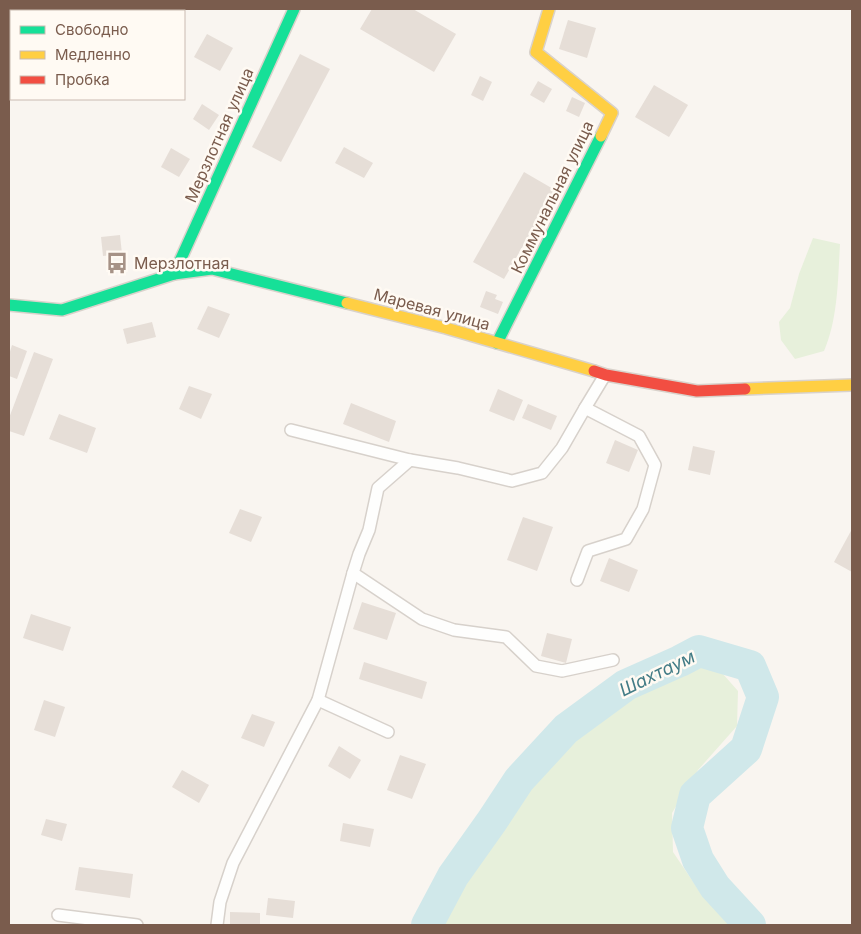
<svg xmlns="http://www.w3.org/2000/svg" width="861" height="934" viewBox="0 0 861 934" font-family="Inter,sans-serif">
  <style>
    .green { fill: #e7f0db }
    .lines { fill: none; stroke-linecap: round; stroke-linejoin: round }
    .river { stroke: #d0e8ea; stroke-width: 32 }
    .building { fill: #e6ded7 }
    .lane-casing { stroke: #d7d1cb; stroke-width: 14 }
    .fast-casing { stroke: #d9d2cb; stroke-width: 14 }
    .slow-casing { stroke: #d9d2cb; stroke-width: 14 }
    .jam-casing { stroke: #d9d2cb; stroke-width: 14 }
    .lane { stroke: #fefefd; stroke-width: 11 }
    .fast { stroke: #16e098; stroke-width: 11 }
    .slow { stroke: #ffcf43; stroke-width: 11 }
    .jam { stroke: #f24e42; stroke-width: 11 }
    .labels { text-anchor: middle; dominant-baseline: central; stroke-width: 5; stroke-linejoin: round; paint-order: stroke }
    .street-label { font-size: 16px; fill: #7a5c4d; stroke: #fffaf3 }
    .poi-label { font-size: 16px; fill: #7a5c4d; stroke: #fffaf3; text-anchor: start }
    .water-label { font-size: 18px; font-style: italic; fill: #437c86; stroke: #fffaf3 }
  </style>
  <rect width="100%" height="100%" fill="#f9f5f0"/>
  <!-- green -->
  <g class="green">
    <path d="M813,238L840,244C838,279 838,319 824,351L795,359L781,340L779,322L790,308L799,274Z"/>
    <polygon points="715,665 738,691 737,726 698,770 672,813 673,852 700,892 735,925 441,925 498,832 557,752 630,696 689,666"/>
  </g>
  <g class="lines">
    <!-- river -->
    <polyline class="river" points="427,925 453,876 492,821 519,780 566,729 626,685 680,661 699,651 750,666 763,697 746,749 695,795 687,828 698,860 715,887 750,925"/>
  </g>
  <!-- building -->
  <g class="building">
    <polygon points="372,9 413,9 456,34 434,72 360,29"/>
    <polygon points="568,20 596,28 587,58 559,49"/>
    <polygon points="207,34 233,48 220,71 194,57"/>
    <polygon points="300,54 330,69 281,162 252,147"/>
    <polygon points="480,76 492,82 483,101 471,95"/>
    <polygon points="538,81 552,89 544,103 530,95"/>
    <polygon points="654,85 688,105 669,137 635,117"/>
    <polygon points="572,97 585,103 579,117 566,111"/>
    <polygon points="202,104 219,115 209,130 193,119"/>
    <polygon points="344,147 373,163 364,178 335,163"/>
    <polygon points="171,148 190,159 179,177 161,167"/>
    <polygon points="524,172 555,190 504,279 473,262"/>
    <polygon points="120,235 122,254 103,256 101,237"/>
    <polygon points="486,291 497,295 495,299 503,302 498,314 480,307"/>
    <polygon points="208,306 230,314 219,338 197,329"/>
    <polygon points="152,322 156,337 127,344 123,329"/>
    <polygon points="12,345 27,351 17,379 9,376 9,355"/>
    <polygon points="34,352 53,359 24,436 9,431 9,418"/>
    <polygon points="189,386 212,394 201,419 179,409"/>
    <polygon points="498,389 523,400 514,421 489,411"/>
    <polygon points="351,403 396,421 389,442 343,424"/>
    <polygon points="528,404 557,416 551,430 522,418"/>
    <polygon points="59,414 96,428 87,453 49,439"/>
    <polygon points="615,440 638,450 629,472 606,463"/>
    <polygon points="693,446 715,451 710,475 688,470"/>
    <polygon points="240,509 262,517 251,542 229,533"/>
    <polygon points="523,517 553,527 537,571 507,560"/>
    <polygon points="852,529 852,572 834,562"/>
    <polygon points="609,558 638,570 629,592 600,581"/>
    <polygon points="362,602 396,613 387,640 353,629"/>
    <polygon points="31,614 71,627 63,651 23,638"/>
    <polygon points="547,633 572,639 566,663 541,656"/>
    <polygon points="364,662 427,682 422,699 359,679"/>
    <polygon points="44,700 65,707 55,737 34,730"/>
    <polygon points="252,714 275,722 264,747 241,738"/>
    <polygon points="339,746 361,760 350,779 328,766"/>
    <polygon points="400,755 426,764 412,799 387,790"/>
    <polygon points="182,770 209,785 199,803 172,787"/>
    <polygon points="46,819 67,824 62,841 41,835"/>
    <polygon points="343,823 374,829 370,847 340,841"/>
    <polygon points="79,867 133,874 130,898 75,890"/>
    <polygon points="268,898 295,901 293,918 266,915"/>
    <polygon points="230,912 260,913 260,925 230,925"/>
  </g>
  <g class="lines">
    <!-- lane casing -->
    <g class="lane-casing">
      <g id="lane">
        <polyline points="605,375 585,408 562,448 542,473 512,481 458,468 410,460 378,488 369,530 359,554 353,573 422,619 454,630 506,637 536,666 562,671 613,660"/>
        <polyline points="291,430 410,460"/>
        <polyline points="577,580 588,551 626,539 643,509 655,465 639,436 585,408"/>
        <polyline points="318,700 388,732"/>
        <polyline points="58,915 137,925"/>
        <polyline points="217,925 220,902 233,863 318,700 353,573"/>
      </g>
    </g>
    <!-- fast casing -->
    <g class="fast-casing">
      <g id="fast">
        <polyline points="174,274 294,9"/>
        <polyline points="9,305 62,310 174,274 212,269 347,303"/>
        <polyline points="497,343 601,136"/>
      </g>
    </g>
    <!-- slow casing -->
    <g class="slow-casing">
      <g id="slow">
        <polyline points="549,9 536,52 612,113 601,136"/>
        <polyline points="347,303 446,328 594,371"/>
        <polyline points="745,389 852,385"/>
      </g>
    </g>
    <!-- jam casing -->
    <g class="jam-casing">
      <polyline id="jam" points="594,371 606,375 697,391 745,389"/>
    </g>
    <!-- lane -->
    <use href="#lane" class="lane"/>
    <!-- fast -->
    <use href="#fast" class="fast"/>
    <!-- slow -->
    <use href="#slow" class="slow"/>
    <!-- jam -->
    <use href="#jam" class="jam"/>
  </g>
  <!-- icons -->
  <defs>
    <g id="bus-bare" transform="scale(1.725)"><path d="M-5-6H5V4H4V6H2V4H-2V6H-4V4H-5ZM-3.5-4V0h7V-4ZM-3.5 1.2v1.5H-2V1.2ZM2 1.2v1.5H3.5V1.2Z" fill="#a69286" stroke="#fffaf3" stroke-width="2.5" paint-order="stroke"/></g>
  </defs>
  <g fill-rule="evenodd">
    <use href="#bus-bare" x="117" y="263"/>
  </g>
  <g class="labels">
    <!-- street labels -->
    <g class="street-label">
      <text transform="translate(219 135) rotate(-66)">Мерзлотная улица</text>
      <text transform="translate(552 197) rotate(-64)">Коммунальная улица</text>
      <text transform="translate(432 309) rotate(15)">Маревая улица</text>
    </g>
    <!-- poi labels -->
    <g class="poi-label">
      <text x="134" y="263">Мерзлотная</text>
    </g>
    <!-- water labels -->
    <g class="water-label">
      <text transform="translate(657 673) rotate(-26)">Шахтаум</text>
    </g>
  </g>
  <!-- border -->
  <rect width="861" height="934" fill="none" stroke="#7a5c4d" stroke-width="20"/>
  <!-- legend -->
  <rect x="10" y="10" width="175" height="90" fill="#fffaf3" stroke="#cabbb1"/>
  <rect x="20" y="26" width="25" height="8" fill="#16e098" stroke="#cabbb1"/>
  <text x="55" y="35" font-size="15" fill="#7a5c4d">Свободно</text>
  <rect x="20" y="51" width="25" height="8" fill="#ffcf43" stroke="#cabbb1"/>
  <text x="55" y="60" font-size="15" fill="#7a5c4d">Медленно</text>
  <rect x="20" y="76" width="25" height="8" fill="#f24e42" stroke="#cabbb1"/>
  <text x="55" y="85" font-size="15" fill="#7a5c4d">Пробка</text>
</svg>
